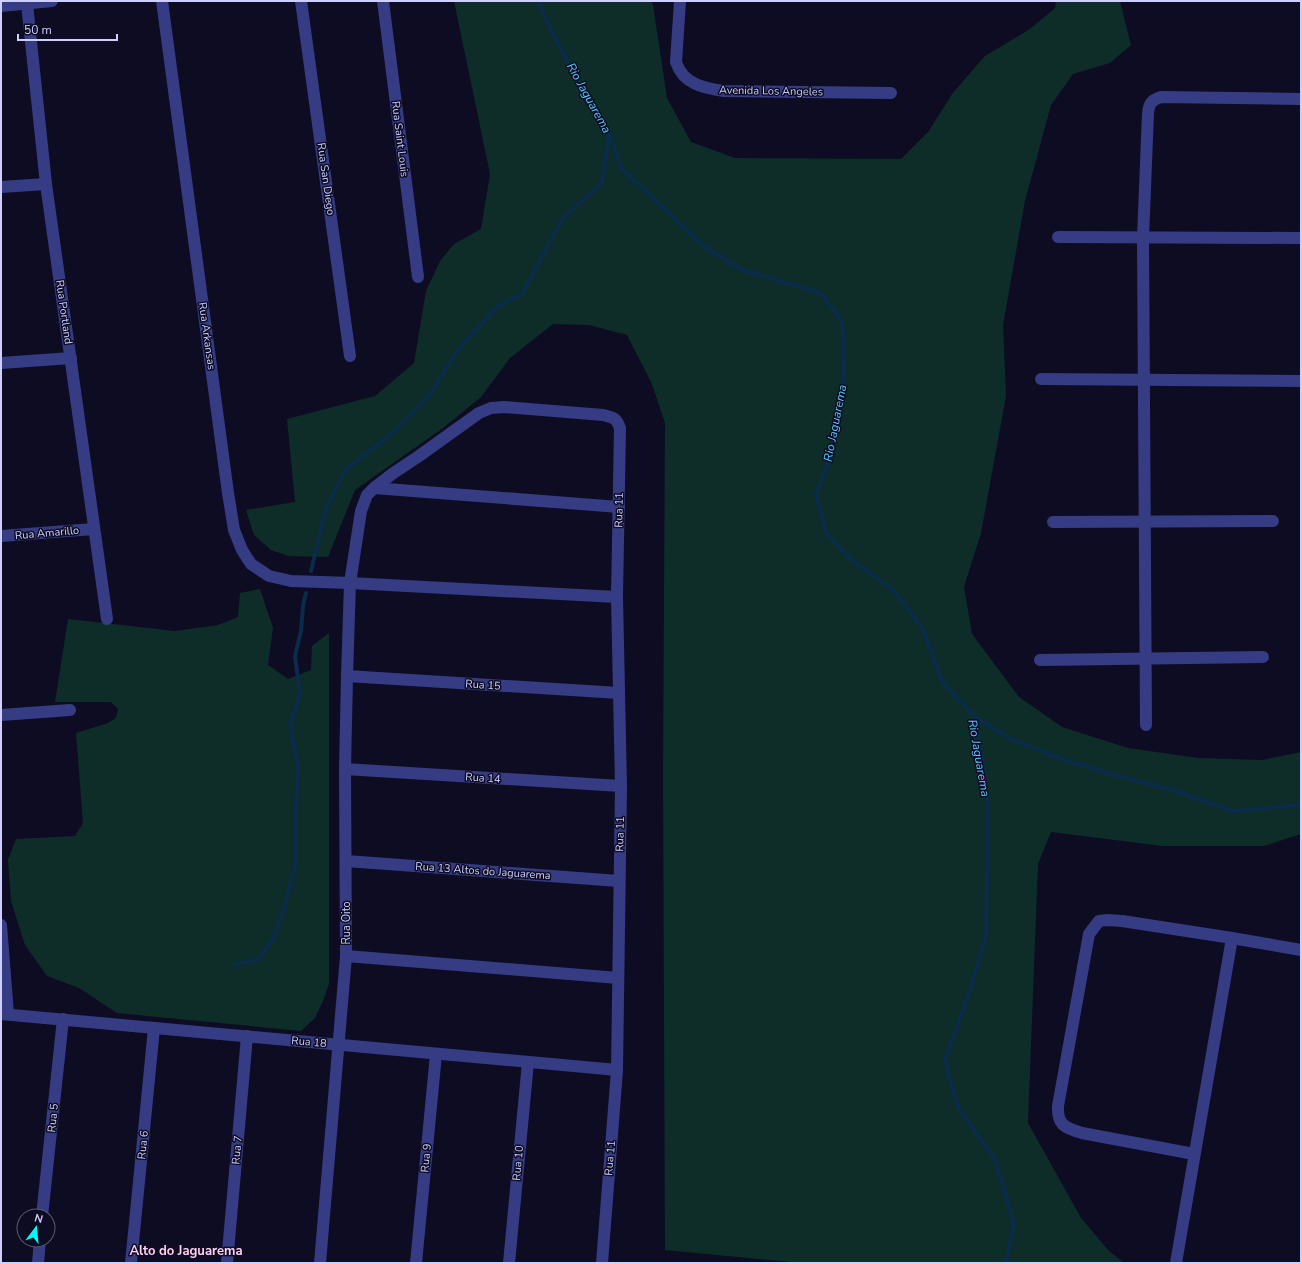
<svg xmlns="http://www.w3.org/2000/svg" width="1302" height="1264" viewBox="0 0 1302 1264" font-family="'Nunito Sans',sans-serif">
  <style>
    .green { fill: #0f2d28 }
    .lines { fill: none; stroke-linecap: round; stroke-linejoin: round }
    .stream { stroke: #0a2b49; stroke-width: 4 }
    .minor { stroke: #353c84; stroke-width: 12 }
    .labels { text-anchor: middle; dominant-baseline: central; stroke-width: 3; stroke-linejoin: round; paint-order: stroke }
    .street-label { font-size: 11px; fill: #cecfff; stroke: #0d0c23 }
    .water-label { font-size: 12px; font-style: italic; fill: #5cc9ff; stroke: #0d0c23 }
    .quarter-label { font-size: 13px; font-weight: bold; fill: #ffd0f4; stroke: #0d0c23 }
  </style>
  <rect width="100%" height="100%" fill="#0d0c23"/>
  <!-- green -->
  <g class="green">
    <polygon points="454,1 651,1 653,5 667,98 691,142 735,158 901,159 929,131 952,94 985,56 1030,29 1055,8 1056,1 1120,1 1131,45 1110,63 1073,74 1051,105 1025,201 1003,325 1006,396 981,533 964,587 972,634 1019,697 1062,727 1128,748 1198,758 1262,760 1301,752 1301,834 1264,846 1162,846 1051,832 1038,864 1028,1123 1081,1218 1109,1251 1124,1263 801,1263 665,1250 663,774 665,423 652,384 627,335 589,325 553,324 510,358 481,397 443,428 355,490 328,557 289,556 271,550 254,535 246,510 295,502 287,419 375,396 414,363 426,291 440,261 454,244 481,229 490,174"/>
    <polygon points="260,589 273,628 268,665 288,679 311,670 312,646 329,633 329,984 323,1001 315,1018 301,1031 117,1013 79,988 47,976 25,945 11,901 8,860 16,839 75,836 83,823 76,733 108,723 116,718 118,709 111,702 55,702 68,619 175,631 218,625 238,617 240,593"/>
  </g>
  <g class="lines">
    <!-- stream -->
    <g class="stream">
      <polyline points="538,1 552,32 583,91 609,132 621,168 705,247 742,270 821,293 842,321 844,353 844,383 830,459 816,494 826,533 851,559 893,590 923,629 942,682 975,717 984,769 988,813 986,936 971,987 945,1061 958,1108 995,1159 1014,1223 1006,1263"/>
      <polyline points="311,571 326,508 346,469 395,431 430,394 460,347 498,306 522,294 563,218 602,183 609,133"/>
      <polyline points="975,717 1013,740 1062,759 1114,775 1173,790 1232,811 1283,807 1301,804"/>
      <polyline points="235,964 258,960 273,939 283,911 296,864 296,810 298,764 290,726 300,694 295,656 301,631 303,606 306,593"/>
    </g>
    <!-- minor -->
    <g class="minor">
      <polyline points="162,1 228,493 234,530 242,550 251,564 269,576 291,581 350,583 617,597"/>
      <polyline points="301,1 350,356"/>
      <polyline points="383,1 418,277"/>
      <path d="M680,1L676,62C683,84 703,88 724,91L891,93"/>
      <polyline points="27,4 46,184 107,619"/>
      <polyline points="1,6 52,1"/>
      <polyline points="1,187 46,184"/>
      <polyline points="1058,237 1301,238"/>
      <polyline points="1,363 71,358"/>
      <polyline points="1041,379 1301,381"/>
      <polyline points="374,488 619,507"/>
      <polyline points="1053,522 1273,521"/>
      <polyline points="1,536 94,529"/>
      <polyline points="1040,660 1263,657"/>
      <polyline points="347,676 619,693"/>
      <polyline points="1,715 70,710"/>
      <path d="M1146,725L1143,238L1148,113C1149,103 1152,100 1161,97L1301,99"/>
      <polyline points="345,769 621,786"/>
      <polyline points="346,861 619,881"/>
      <polyline points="1,925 8,1014"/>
      <polyline points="346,956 618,978"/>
      <polyline points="1,1014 617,1070"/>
      <path d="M1194,1154L1082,1133C1065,1128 1057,1125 1058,1106L1089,934L1099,921L1107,920L1122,921L1232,938L1301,950"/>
      <polyline points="42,1216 63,1019"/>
      <polyline points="38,1263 40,1240"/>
      <polyline points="131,1263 154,1028"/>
      <polyline points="227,1263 247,1036"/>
      <path d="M320,1263L346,956L345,769L347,676L350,583L361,511L367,495L374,488L392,474L419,456L479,413L491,408L504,407L603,415C613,418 616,417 620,428L617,597L621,786L617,1070L602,1263"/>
      <polyline points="416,1263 436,1054"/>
      <polyline points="509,1263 528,1062"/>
      <polyline points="1176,1263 1232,938"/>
    </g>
  </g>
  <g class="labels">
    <!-- street labels -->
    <g class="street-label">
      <text transform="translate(771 91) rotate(1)">Avenida Los Angeles</text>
      <text transform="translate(400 139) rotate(83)">Rua Saint Louis</text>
      <text transform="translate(326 179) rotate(82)">Rua San Diego</text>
      <text transform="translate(64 312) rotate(82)">Rua Portland</text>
      <text transform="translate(207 336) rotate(82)">Rua Arkansas</text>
      <text transform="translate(619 510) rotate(-89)">Rua 11</text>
      <text transform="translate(47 533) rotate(-5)">Rua Amarillo</text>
      <text transform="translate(483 685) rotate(4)">Rua 15</text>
      <text transform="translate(483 778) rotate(4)">Rua 14</text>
      <text transform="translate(620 834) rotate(-89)">Rua 11</text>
      <text transform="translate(483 871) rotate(4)">Rua 13 Altos do Jaguarema</text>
      <text transform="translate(346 923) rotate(-90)">Rua Oito</text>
      <text transform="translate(309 1042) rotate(5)">Rua 18</text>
      <text transform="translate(53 1118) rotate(-84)">Rua 5</text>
      <text transform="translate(143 1145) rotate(-84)">Rua 6</text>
      <text transform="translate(237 1150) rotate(-85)">Rua 7</text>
      <text transform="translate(426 1158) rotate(-85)">Rua 9</text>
      <text transform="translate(610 1158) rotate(-85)">Rua 11</text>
      <text transform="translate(518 1163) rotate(-85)">Rua 10</text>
    </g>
    <!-- water labels -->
    <g class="water-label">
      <text transform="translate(589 98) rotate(61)">Rio Jaguarema</text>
      <text transform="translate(835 423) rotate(-79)">Rio Jaguarema</text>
      <text transform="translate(979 758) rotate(80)">Rio Jaguarema</text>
    </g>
    <!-- quarter labels -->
    <g class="quarter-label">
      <text x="186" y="1251">Alto do Jaguarema</text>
    </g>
  </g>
  <!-- border -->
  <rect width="1302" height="1264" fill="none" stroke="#cecfff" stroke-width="4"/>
  <!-- north arrow -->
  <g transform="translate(36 1228) rotate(16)"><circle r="19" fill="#0d0c23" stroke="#5a5a7b"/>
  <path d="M0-3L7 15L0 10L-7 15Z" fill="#00f9f2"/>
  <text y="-6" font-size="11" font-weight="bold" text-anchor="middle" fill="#cecfff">N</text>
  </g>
  <!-- scale -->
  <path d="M18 34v6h99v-6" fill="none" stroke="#cecfff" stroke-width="2"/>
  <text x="24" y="34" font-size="12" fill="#cecfff" stroke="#0d0c23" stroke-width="3" paint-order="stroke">50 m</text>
</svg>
